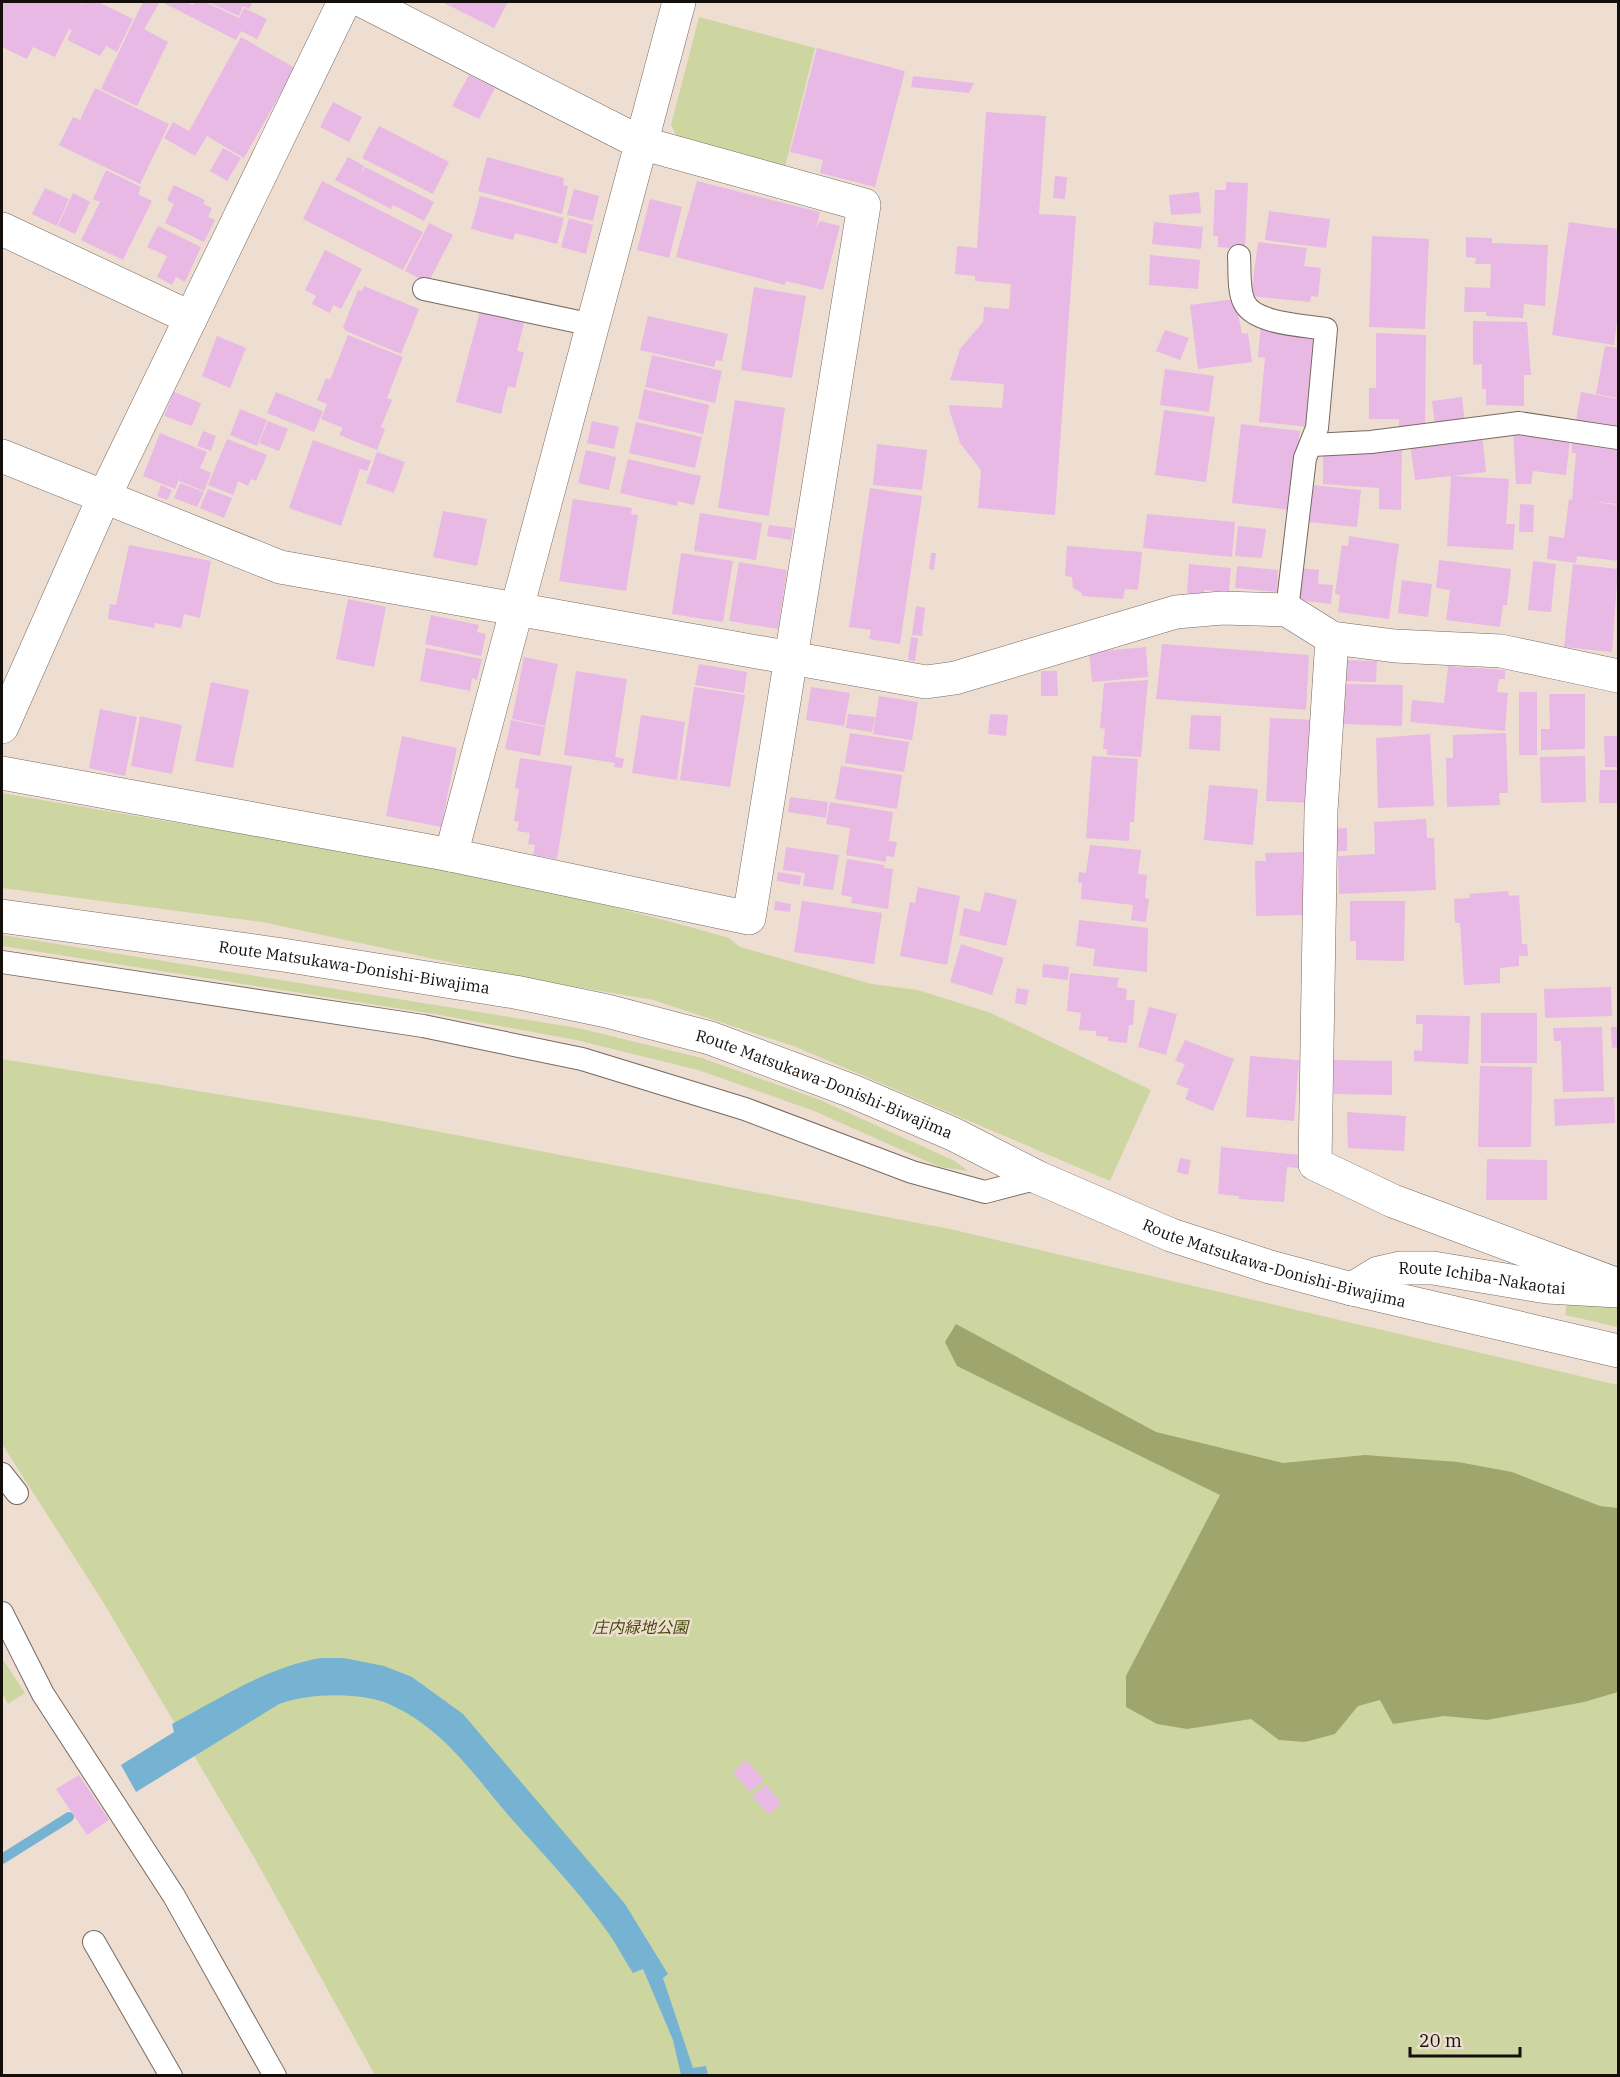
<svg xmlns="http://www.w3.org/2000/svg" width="1620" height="2077" viewBox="0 0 1620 2077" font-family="'IBM Plex Serif','Noto Sans JP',serif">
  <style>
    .green { fill: #cdd6a1 }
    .forest { fill: #9ea66e }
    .water { fill: #76b2d2 }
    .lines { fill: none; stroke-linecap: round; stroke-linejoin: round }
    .stream { stroke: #76b2d2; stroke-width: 10 }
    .building { fill: #e8b9e4 }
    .lane-casing { stroke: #77695f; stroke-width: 24 }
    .street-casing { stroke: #77695f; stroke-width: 34 }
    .secondary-casing { stroke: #77695f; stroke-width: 34 }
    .lane { stroke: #fff; stroke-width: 22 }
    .street { stroke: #fff; stroke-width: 33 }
    .secondary { stroke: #fff; stroke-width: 33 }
    .labels { text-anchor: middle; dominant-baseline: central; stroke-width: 5; stroke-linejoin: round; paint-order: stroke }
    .street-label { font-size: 16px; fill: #140f0b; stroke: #eeded2 }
    .park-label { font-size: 16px; font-style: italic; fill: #464d08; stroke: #eeded2 }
  </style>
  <rect width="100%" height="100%" fill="#eeded2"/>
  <!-- green -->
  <g class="green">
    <polygon points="699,17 815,48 785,167 678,139 671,125"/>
    <path d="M2,793C245,836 491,869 729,938L740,947L872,984L918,990L991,1013L1151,1090L1110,1181L796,1047L653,1000L513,976L262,922L2,888Z"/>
    <polygon points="2,935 578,1028 702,1058 818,1099 955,1161 968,1171 940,1167 814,1111 698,1070 576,1040 434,1014 2,946"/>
    <polygon points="2,1059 382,1121 950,1229 1618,1385 1618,2075 375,2075 254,1857 103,1602 2,1444"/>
    <polygon points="1567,1301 1618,1305 1618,1327 1565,1315"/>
    <polygon points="2,1658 25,1693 8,1704 2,1693"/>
  </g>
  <!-- forest -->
  <polygon class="forest" points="956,1324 1156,1432 1283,1463 1365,1455 1458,1462 1512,1472 1600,1506 1618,1508 1618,1692 1584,1702 1487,1720 1444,1716 1393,1724 1380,1700 1358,1706 1335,1734 1305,1742 1279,1740 1251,1719 1187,1729 1157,1724 1126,1707 1126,1676 1220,1495 957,1366 945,1342"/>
  <!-- water -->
  <path class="water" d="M320,1658H344L384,1666L412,1677L463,1714L625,1904L668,1974L663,1978L693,2068L706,2066L708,2075H681L673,2040L643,1969L633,1973C623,1958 615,1941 604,1927C576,1888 541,1852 509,1816C474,1775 445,1731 395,1707C365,1691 310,1693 279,1704L136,1792L121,1765L174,1732L172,1724C220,1698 266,1668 320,1658Z"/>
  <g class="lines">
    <!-- stream -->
    <polyline class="stream" points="2,1859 69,1817"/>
  </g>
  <!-- building -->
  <g class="building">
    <polygon points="2,2 82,2 80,8 83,2 98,2 133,19 117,52 106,46 100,56 67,40 72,30 69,29 55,57 33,47 27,59 2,47"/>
    <polygon points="143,2 160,2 144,29 168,42 137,106 101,89"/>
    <polygon points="162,2 185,2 193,5 195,2 205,2 239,18 244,8 267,19 257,39 241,31 236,40"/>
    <polygon points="208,2 248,2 252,4 249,9 243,6 239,16"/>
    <polygon points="442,2 508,2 494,28"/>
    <polygon points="241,37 295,68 244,158 207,136 195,156 164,138 173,122 189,131"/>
    <polygon points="817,48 905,71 875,187 820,173 823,160 790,152"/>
    <polygon points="469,75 495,88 479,119 452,106"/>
    <polygon points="913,76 974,83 969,93 911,87"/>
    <polygon points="95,88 169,124 140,184 59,145 73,117 80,120"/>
    <polygon points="333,102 362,117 349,142 320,127"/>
    <polygon points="986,112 1046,116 1039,214 1076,216 1055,515 978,508 981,470 960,443 950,412 949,405 1002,408 1004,384 950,380 960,349 983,322 984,307 1009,309 1011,284 975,281 975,276 955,274 957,246 977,248"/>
    <polygon points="379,126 449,162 433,194 362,158"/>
    <polygon points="223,148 241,158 227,181 210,171"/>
    <polygon points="348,157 364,166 360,176 365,167 434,202 424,221 393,205 391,209 335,180"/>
    <polygon points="487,157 564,178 563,185 568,186 562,214 478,191"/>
    <polygon points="106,170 141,187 138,194 152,201 123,260 81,240 100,202 93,199"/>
    <polygon points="1055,176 1067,177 1065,199 1053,198"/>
    <polygon points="322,181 423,232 403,270 303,219"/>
    <polygon points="697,181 820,212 816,228 820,221 840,226 823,290 786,281 785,285 676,257"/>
    <polygon points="1226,182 1248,183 1245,249 1218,247 1218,236 1213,236 1215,190 1226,190"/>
    <polygon points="174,185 205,200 203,204 212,208 208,217 215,220 204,242 165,223 174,204 167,200"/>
    <polygon points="45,188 69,199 57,226 32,214"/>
    <polygon points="574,189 599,196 593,221 567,215"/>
    <polygon points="1199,192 1201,213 1171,215 1169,195"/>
    <polygon points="73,193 90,202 75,234 58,226"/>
    <polygon points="480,196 564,218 557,244 515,233 513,240 471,229"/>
    <polygon points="650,199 682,207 669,258 637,250"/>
    <polygon points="1269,211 1330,219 1326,248 1265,240"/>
    <polygon points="569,218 593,225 586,254 561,247"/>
    <polygon points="1154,222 1203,227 1201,249 1152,244"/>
    <polygon points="1569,222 1618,229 1618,314 1614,345 1552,335"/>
    <polygon points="429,223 453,235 428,283 405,271"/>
    <polygon points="158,226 201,247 185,282 176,277 172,285 157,277 167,256 147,247"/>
    <polygon points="1372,236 1429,239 1425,329 1369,327"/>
    <polygon points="1466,237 1492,238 1492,243 1548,245 1545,306 1524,304 1523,318 1486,316 1486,312 1464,312 1465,287 1490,288 1491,264 1475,264 1476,258 1466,257"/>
    <polygon points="1258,242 1307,248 1304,266 1321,268 1318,297 1311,296 1310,302 1251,296"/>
    <polygon points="325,250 362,269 341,309 333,305 330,313 312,304 316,296 305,290"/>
    <polygon points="1150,255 1200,260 1198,289 1149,285"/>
    <polygon points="364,286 419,309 401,354 346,331 343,327 358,290 362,291"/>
    <polygon points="754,287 806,296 792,378 741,370"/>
    <polygon points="1235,299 1242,334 1248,333 1252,362 1198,369 1190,305"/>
    <polygon points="480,311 524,323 517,351 524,352 515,388 508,386 501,414 456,402"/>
    <polygon points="648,316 728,334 722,361 716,360 714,367 640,350"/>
    <polygon points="1473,321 1527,322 1531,375 1524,375 1524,406 1486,405 1486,389 1482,389 1482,364 1473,365"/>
    <polygon points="1261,324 1315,333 1311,427 1259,422 1265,358 1258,357"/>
    <polygon points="1165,330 1189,338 1180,360 1156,351"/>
    <polygon points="1376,333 1426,335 1425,427 1399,430 1399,419 1369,419 1369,388 1376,388"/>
    <polygon points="348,335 403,357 387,398 392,400 381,427 385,429 377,450 339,435 343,428 321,419 327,404 317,400 326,378 330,380"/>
    <polygon points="217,336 246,348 230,388 202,376"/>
    <polygon points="1605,346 1618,348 1618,398 1596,394"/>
    <polygon points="652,355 722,371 715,403 645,387"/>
    <polygon points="1165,369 1214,376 1209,412 1160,405"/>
    <polygon points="644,389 709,405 703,434 638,419"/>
    <polygon points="174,392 201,403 192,426 164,416"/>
    <polygon points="276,392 323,411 314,432 267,413"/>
    <polygon points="1581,392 1618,399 1617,427 1576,420"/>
    <polygon points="1462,397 1465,423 1435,426 1432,401"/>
    <polygon points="735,400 785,408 769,516 718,508"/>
    <polygon points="240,409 267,420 257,446 230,435"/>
    <polygon points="1164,410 1215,417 1206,482 1155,475"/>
    <polygon points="268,421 288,429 279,451 259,443"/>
    <polygon points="592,421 619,427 614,449 587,443"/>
    <polygon points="636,422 702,437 695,468 629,453"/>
    <polygon points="1241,424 1300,431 1290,510 1232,503"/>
    <polygon points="1513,430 1570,438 1566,475 1533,471 1531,484 1516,484"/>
    <polygon points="203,431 216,436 211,451 197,446"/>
    <polygon points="160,433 207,452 200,468 211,473 204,491 179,481 183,470 175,489 143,476"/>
    <polygon points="1482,434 1486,472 1452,476 1509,479 1506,524 1515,524 1513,550 1447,546 1451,476 1415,480 1410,442"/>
    <polygon points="227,439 267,455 256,481 251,479 248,486 238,481 233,495 208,485"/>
    <polygon points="313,440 371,461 367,471 360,469 341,526 289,508"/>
    <polygon points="1572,443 1618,447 1618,504 1587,501 1618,505 1618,561 1577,556 1576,563 1547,559 1549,536 1564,538 1569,499 1572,500 1576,453 1572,453"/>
    <polygon points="877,444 927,450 922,490 873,485"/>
    <polygon points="1402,449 1401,510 1379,509 1379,488 1323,484 1323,451"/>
    <polygon points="586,450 616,457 609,490 578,483"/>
    <polygon points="377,452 405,462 394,493 366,483"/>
    <polygon points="628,459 701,476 694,505 678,501 677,506 620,493"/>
    <polygon points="180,483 204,492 197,507 174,498"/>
    <polygon points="161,485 172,490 167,500 157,496"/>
    <polygon points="1312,485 1361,490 1357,527 1308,522"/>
    <polygon points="870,488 922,496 900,644 869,639 871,630 849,627"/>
    <polygon points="208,489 232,498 224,518 200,508"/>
    <polygon points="573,499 632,508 631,514 638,515 626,591 559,581"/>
    <polygon points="1520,504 1534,505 1533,532 1519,532"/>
    <polygon points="443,511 487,519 477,566 433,557"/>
    <polygon points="700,513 762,523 756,560 694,551"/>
    <polygon points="1147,514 1235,522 1232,557 1143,548"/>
    <polygon points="769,525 793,528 791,540 767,536"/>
    <polygon points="1238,526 1266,529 1262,558 1235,556"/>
    <polygon points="1349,536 1399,544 1389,619 1338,612 1340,595 1335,594 1342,545 1348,546"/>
    <polygon points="129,545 211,561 200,618 184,614 181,628 155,623 154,628 108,619 110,604 116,605"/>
    <polygon points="1067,546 1142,552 1138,590 1125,589 1123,599 1082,596 1082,593 1073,588 1072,577 1065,576"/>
    <polygon points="681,553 733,561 723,622 672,614"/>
    <polygon points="931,553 936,553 934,570 929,569"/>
    <polygon points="1439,560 1511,569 1507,605 1503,605 1500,627 1446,620 1450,590 1436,588"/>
    <polygon points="1533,561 1556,564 1551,612 1528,610"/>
    <polygon points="739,562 787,570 778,629 729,621"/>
    <polygon points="1189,564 1231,568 1229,592 1204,590 1204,595 1187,593"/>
    <polygon points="1573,564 1618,569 1612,652 1564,647"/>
    <polygon points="1237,566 1278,570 1277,592 1235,588"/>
    <polygon points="1301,568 1319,570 1318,584 1333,585 1331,604 1298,600"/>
    <polygon points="1402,580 1432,584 1428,617 1398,613"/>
    <polygon points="348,599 386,607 374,667 336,659"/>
    <polygon points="916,606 925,608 922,636 912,635"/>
    <polygon points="431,615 479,625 477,632 486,634 481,656 425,644"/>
    <polygon points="911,637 918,638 915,661 908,660"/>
    <polygon points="1162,644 1309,655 1306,710 1156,699"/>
    <polygon points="1146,647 1148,677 1092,682 1089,652"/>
    <polygon points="426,648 482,659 477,680 472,678 470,691 420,681"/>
    <polygon points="524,657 558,664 545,726 512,719"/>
    <polygon points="1345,660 1377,661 1376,682 1344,681"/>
    <polygon points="699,664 747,672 744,693 695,685"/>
    <polygon points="1448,666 1505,670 1505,679 1499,679 1497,692 1508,693 1505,731 1410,722 1412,700 1444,703"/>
    <polygon points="576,671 627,679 615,757 624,759 622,768 614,767 615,763 564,755"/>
    <polygon points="1041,671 1057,671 1058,696 1041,696"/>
    <polygon points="1148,680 1141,757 1107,755 1107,749 1103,749 1105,729 1100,728 1104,683"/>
    <polygon points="211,682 249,690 233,768 195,761"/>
    <polygon points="1345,684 1403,685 1402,726 1343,724"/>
    <polygon points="694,687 745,695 730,787 680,780"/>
    <polygon points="811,687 850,693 844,726 806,720"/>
    <rect x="1519" y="692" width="18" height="63"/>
    <polygon points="1549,694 1585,694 1585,749 1541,750 1541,729 1550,729"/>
    <polygon points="879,696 918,702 912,740 873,734"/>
    <polygon points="100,709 137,717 125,776 89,768"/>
    <polygon points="848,714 875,717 872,732 846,728"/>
    <polygon points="990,714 1008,715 1006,736 988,734"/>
    <polygon points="641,715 685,722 677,780 632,773"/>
    <polygon points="1191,715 1221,716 1220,751 1189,749"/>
    <polygon points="140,716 182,725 172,774 131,766"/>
    <polygon points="1270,718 1317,720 1315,803 1266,801"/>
    <polygon points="511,720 545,727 540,756 505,749"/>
    <polygon points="850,733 909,742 904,772 845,763"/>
    <polygon points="1506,733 1508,793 1499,793 1500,805 1447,807 1446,758 1453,758 1453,735"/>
    <polygon points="1430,734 1434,806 1378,808 1376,738"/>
    <polygon points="402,736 457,748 441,827 386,816"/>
    <polygon points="1604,736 1618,736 1618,767 1605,767"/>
    <polygon points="1092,756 1138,759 1134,822 1130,822 1129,841 1086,838"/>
    <polygon points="1585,756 1586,802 1541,803 1540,757"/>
    <polygon points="520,758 572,766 557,859 533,855 535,845 528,844 530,833 517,831 519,822 514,821 519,789 515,788"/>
    <polygon points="841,766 902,775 897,809 835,799"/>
    <polygon points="1600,770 1618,770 1618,803 1599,803"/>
    <polygon points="1209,785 1258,789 1253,845 1204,840"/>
    <polygon points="790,797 828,802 826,818 788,812"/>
    <polygon points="830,802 893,812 889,841 897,842 894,857 886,856 886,862 846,855 850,828 826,824"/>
    <polygon points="1426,819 1427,838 1434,838 1436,890 1339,894 1338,856 1375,854 1374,822"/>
    <polygon points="1347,828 1347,851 1333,851 1332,829"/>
    <polygon points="1090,845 1141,850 1138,874 1147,875 1145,898 1149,899 1146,922 1131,920 1133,905 1081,899 1082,883 1078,883 1079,872 1086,873"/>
    <polygon points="786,847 839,855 833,890 803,886 805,873 783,870"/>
    <polygon points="1306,852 1307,915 1256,916 1255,861 1266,861 1265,853"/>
    <polygon points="847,859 884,865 884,868 893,869 888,909 851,903 852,897 841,895"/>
    <polygon points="778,872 801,876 800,885 777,881"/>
    <polygon points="918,887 960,896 947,965 900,956 910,902 915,903"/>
    <polygon points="1508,891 1509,896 1519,895 1522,944 1527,944 1528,956 1519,956 1519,966 1500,968 1500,983 1464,985 1460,923 1455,923 1454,899 1470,898 1469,894"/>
    <polygon points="985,892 1017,900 1006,946 959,935 964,908 980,912"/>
    <polygon points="775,901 791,904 790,912 774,910"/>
    <polygon points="802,901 882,913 874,964 794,952"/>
    <polygon points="1350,901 1405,901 1404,961 1356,960 1356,941 1350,941"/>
    <polygon points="1079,920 1148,928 1147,972 1093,966 1095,949 1076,946"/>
    <polygon points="961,944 1004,958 992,995 950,982"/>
    <polygon points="1043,964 1069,967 1068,980 1042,977"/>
    <polygon points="1070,973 1119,978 1117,987 1127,989 1126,1000 1135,1000 1133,1025 1129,1025 1127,1043 1108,1041 1108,1037 1096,1036 1096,1031 1079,1030 1081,1013 1067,1011"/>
    <polygon points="1611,987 1612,1016 1545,1018 1544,989"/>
    <polygon points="1017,988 1029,990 1026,1005 1015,1003"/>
    <polygon points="1149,1007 1177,1014 1166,1055 1138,1047"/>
    <rect x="1481" y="1013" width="56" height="50"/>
    <polygon points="1416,1015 1470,1016 1468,1064 1414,1061 1414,1050 1422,1051 1423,1024 1416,1024"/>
    <polygon points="1602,1027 1604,1091 1563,1092 1561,1041 1554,1041 1553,1028"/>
    <polygon points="1611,1027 1618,1027 1618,1047 1612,1048"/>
    <polygon points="1185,1040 1234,1059 1213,1111 1185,1099 1189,1089 1176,1084 1185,1064 1175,1061"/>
    <polygon points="1250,1056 1299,1060 1294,1121 1246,1117"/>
    <polygon points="1334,1060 1392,1061 1392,1095 1334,1094"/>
    <polygon points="1480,1066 1532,1067 1531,1147 1478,1147"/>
    <polygon points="1614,1097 1615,1123 1555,1126 1554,1099"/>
    <polygon points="1347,1112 1406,1116 1404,1151 1348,1148"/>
    <polygon points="1221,1147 1300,1155 1299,1168 1287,1167 1284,1202 1239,1199 1239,1196 1218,1194"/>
    <polygon points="1180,1158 1191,1160 1188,1175 1177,1172"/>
    <polygon points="1487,1159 1547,1160 1547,1200 1486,1200"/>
    <polygon points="746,1760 764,1780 750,1792 733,1772"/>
    <polygon points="79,1775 109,1820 87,1835 56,1789"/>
    <polygon points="766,1785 781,1803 769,1814 752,1796"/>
  </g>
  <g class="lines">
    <!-- lane casing -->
    <g class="lane-casing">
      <g id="lane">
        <path d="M1239,256C1240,270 1238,289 1244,302C1254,324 1303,325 1326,329L1317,428L1305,458L1287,610"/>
        <polyline points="424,289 593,325"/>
        <polyline points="1312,445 1371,442 1519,423 1618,438"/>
        <polyline points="2,962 423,1026 582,1059 745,1109 912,1172 985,1192 1039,1178"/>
        <polyline points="2,1474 17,1493"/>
        <polyline points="2,1613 43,1694 174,1896 275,2076"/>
        <polyline points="94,1942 171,2076"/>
      </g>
    </g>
    <!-- street casing -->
    <g class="street-casing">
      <g id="street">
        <polyline points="2,229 191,318"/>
        <polyline points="2,456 280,567 926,682 955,678 1176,612 1222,608 1287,610 1332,638 1395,646 1501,651 1618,676"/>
        <polyline points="1332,638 1321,811 1315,1164 1393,1201 1618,1285"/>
        <polyline points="2,727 104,497 344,2"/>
        <polyline points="2,773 451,855 749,918 864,205 641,143 365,2"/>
        <polyline points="451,855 679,2"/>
      </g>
    </g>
    <!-- secondary casing -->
    <g class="secondary-casing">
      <g id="secondary">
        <path id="s1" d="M2,916L283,955L515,992L607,1011L710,1038L852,1091L953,1134L1039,1178L1171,1235L1270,1267L1352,1289L1618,1351"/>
        <path id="s2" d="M1352,1289L1378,1273L1400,1268H1433L1547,1287L1618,1291"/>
      </g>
    </g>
    <!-- lane -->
    <use href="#lane" class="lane"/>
    <!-- street -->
    <use href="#street" class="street"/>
    <!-- secondary -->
    <use href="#secondary" class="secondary"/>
  </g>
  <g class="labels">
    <!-- street labels -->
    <g class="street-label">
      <text stroke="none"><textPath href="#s1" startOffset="356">Route Matsukawa-Donishi-Biwajima</textPath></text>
      <text stroke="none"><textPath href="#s1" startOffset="842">Route Matsukawa-Donishi-Biwajima</textPath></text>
      <text stroke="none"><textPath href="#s1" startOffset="1328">Route Matsukawa-Donishi-Biwajima</textPath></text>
      <text stroke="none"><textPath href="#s2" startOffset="136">Route Ichiba-Nakaotai</textPath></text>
    </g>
    <!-- park labels -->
    <g class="park-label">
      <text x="640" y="1627">庄内緑地公園</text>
    </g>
  </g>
  <!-- border -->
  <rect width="1620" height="2077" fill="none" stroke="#140f0b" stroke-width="6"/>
  <!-- scale -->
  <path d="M1410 2047v9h110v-9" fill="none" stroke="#140f0b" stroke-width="3"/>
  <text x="1419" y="2047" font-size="18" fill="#140f0b" stroke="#eeded2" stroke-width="4.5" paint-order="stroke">20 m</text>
</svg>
